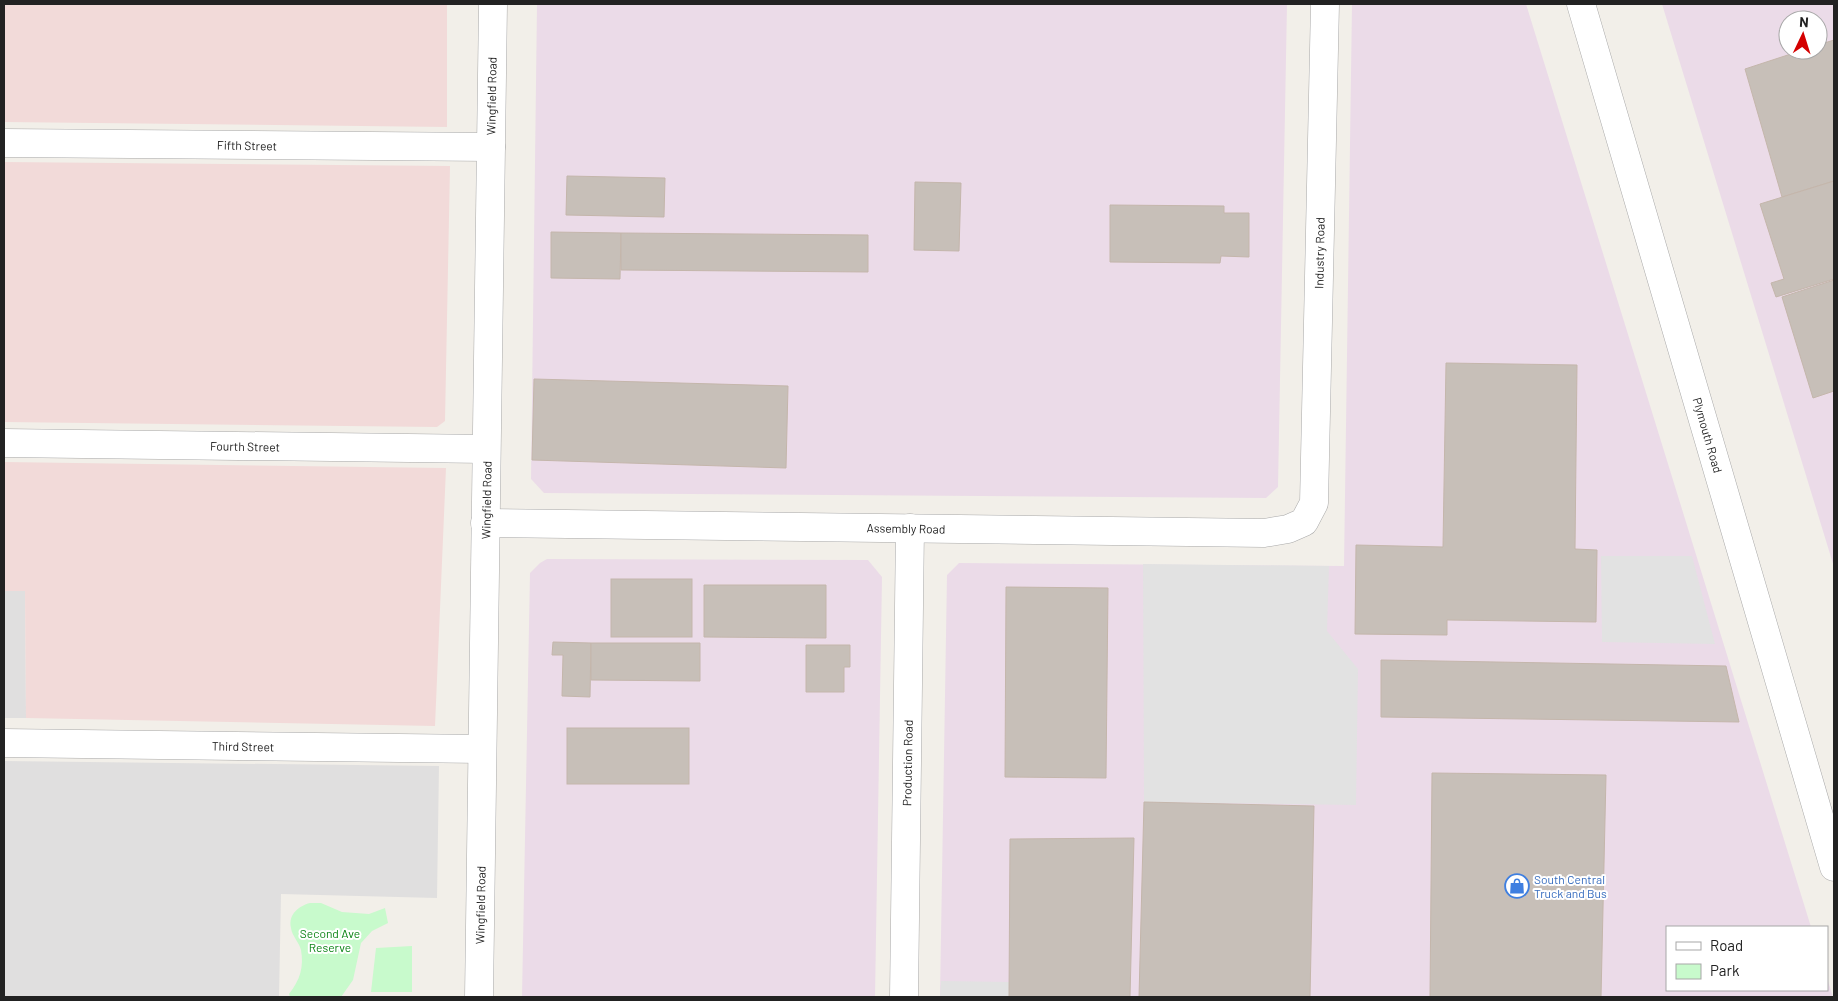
<svg xmlns="http://www.w3.org/2000/svg" width="1838" height="1001" viewBox="0 0 1838 1001" font-family="Barlow,sans-serif">
  <style>
    .residential { fill: #e0dfdf }
    .commercial { fill: #f2dad9 }
    .industrial { fill: #ebdbe8; fill-rule: evenodd }
    .park { fill: #c8facc }
    .parking { fill: #e2e2e2 }
    .building { fill: #c7bfb8; stroke: #c4b6ab }
    .lines { fill: none; stroke-linecap: round; stroke-linejoin: round }
    .minor-casing { stroke: #a9a9a9; stroke-width: 29 }
    .minor { stroke: #fff; stroke-width: 28 }
    .labels { text-anchor: middle; dominant-baseline: central; stroke-width: 4; stroke-linejoin: round; paint-order: stroke }
    .street-label { font-size: 12px; fill: #222; stroke: #fff }
    .shop-label { font-size: 12px; fill: #366cbe; stroke: #fff; text-anchor: start }
    .park-label { font-size: 12px; fill: #0c8416; stroke: #fff }
  </style>
  <rect width="100%" height="100%" fill="#f2efe9"/>
  <!-- residential -->
  <g class="residential">
    <polygon points="4,591 25,591 26,718 4,718"/>
    <polygon points="4,761 439,766 437,898 281,894 279,997 4,997"/>
  </g>
  <!-- commercial -->
  <g class="commercial">
    <polygon points="4,4 447,4 447,127 4,122"/>
    <polygon points="4,162 450,166 445,421 437,427 4,422"/>
    <polygon points="4,462 446,468 435,726 26,718 25,591 4,591"/>
  </g>
  <!-- industrial -->
  <g class="industrial">
    <polygon points="537,4 1287,4 1278,487 1266,498 544,493 531,479"/>
    <polygon points="1352,4 1526,4 1811,927 1667,927 1667,990 1827,990 1827,978 1833,997 940,997 947,575 959,563 1344,566"/>
    <path d="M1662,4H1834V567ZM1788,20H1818V50H1788Z"/>
    <polygon points="547,559 868,560 882,577 875,997 522,997 530,573 540,563"/>
  </g>
  <!-- park -->
  <g class="park">
    <path d="M310,903H321L342,912L369,914L385,908L388,923L372,931L361,943L353,980L341,997H290L289,994C300,980 304,967 301,950C299,942 292,936 291,928C288,914 299,906 310,903Z"/>
    <polygon points="412,946 412,992 371,992 376,948"/>
  </g>
  <!-- parking -->
  <g class="parking">
    <polygon points="1601,556 1692,556 1715,644 1602,642"/>
    <polygon points="1143,564 1329,566 1327,631 1358,669 1356,805 1144,802"/>
    <polygon points="941,981 1009,982 1009,997 940,997"/>
  </g>
  <!-- building -->
  <g class="building">
    <polygon points="1834,40 1834,181 1782,197 1745,69 1803,50 1818,50 1818,45"/>
    <polygon points="567,176 665,178 664,217 566,215"/>
    <polygon points="1834,181 1834,279 1776,297 1771,283 1784,279 1760,204"/>
    <polygon points="915,182 961,183 959,251 914,250"/>
    <polygon points="1110,205 1224,206 1224,213 1249,213 1249,257 1221,256 1220,263 1110,262"/>
    <polygon points="551,232 621,233 620,279 551,278"/>
    <polygon points="621,233 868,235 868,272 621,270"/>
    <polygon points="1834,280 1834,391 1813,398 1782,297"/>
    <polygon points="1446,363 1577,365 1575,549 1597,550 1596,622 1447,620 1447,635 1355,634 1356,545 1443,547"/>
    <polygon points="534,379 788,386 786,468 532,460"/>
    <rect x="611" y="579" width="81" height="58"/>
    <polygon points="704,585 826,585 826,638 704,637"/>
    <polygon points="1006,587 1108,588 1106,778 1005,777"/>
    <polygon points="553,642 591,643 590,697 562,696 563,655 552,655"/>
    <polygon points="591,643 700,643 700,681 591,680"/>
    <polygon points="806,645 850,645 850,667 844,667 844,692 806,692"/>
    <polygon points="1381,660 1726,666 1739,722 1381,717"/>
    <rect x="567" y="728" width="122" height="56"/>
    <polygon points="1432,773 1606,775 1601,997 1430,997"/>
    <polygon points="1144,802 1314,806 1310,997 1139,997"/>
    <polygon points="1134,838 1130,997 1009,997 1010,839"/>
  </g>
  <g class="lines">
    <!-- minor casing -->
    <g class="minor-casing">
      <g id="minor">
        <polyline points="1581,4 1834,867"/>
        <polyline points="4,143 491,147"/>
        <polyline points="4,443 486,449"/>
        <polyline points="485,523 1264,533 1288,529 1304,522 1314,503 1325,4"/>
        <polyline points="4,743 482,749"/>
        <polyline points="479,997 493,4"/>
        <polyline points="904,997 910,528"/>
      </g>
    </g>
    <!-- minor -->
    <use href="#minor" class="minor"/>
  </g>
  <!-- icons -->
  <defs>
    <g id="shop-ring" transform="scale(1.25)"><circle r="9.5" fill="#fff" stroke="#3f7fe0" stroke-width="1.5"/><path d="M-5-2.5h2.3a2.7 3.5 0 0 1 5.4 0H5L5.5 6h-11ZM-1.5-2.5h3a1.5 2.3 0 0 0-3 0Z" fill="#3f7fe0"/></g>
  </defs>
  <g fill-rule="evenodd">
    <use href="#shop-ring" x="1517" y="886"/>
  </g>
  <g class="labels">
    <!-- street labels -->
    <g class="street-label">
      <text transform="translate(491 96) rotate(-89)">Wingfield Road</text>
      <text transform="translate(247 145) rotate(1)">Fifth Street</text>
      <text transform="translate(1319 253) rotate(-89)">Industry Road</text>
      <text transform="translate(1708 435) rotate(74)">Plymouth Road</text>
      <text transform="translate(245 446) rotate(1)">Fourth Street</text>
      <text transform="translate(486 500) rotate(-89)">Wingfield Road</text>
      <text transform="translate(906 528) rotate(1)">Assembly Road</text>
      <text transform="translate(243 746) rotate(1)">Third Street</text>
      <text transform="translate(907 763) rotate(-89)">Production Road</text>
      <text transform="translate(480 905) rotate(-89)">Wingfield Road</text>
    </g>
    <!-- shop labels -->
    <g class="shop-label">
      <text x="1534" y="879">South Central<tspan x="1534" dy="14">Truck and Bus</tspan></text>
    </g>
    <!-- park labels -->
    <g class="park-label">
      <text x="330" y="933">Second Ave<tspan x="330" dy="14">Reserve</tspan></text>
    </g>
  </g>
  <!-- border -->
  <rect width="1838" height="1001" fill="none" stroke="#222222" stroke-width="10"/>
  <!-- legend -->
  <rect x="1666" y="926" width="162" height="65" fill="#ffffff" stroke="#a7a7a7"/>
  <rect x="1676" y="942" width="25" height="8" fill="#ffffff" stroke="#a7a7a7"/>
  <text x="1710" y="951" font-size="15" fill="#222222">Road</text>
  <rect x="1676" y="964" width="25" height="15" fill="#c8facc" stroke="#a7a7a7"/>
  <text x="1710" y="976" font-size="15" fill="#222222">Park</text>
  <!-- north arrow -->
  <g transform="translate(1803 35) rotate(4)"><circle r="24" fill="#ffffff" stroke="#a7a7a7"/>
  <path d="M0-4L9 19L0 12L-9 19Z" fill="#d40000"/>
  <text y="-8" font-size="14" font-weight="bold" text-anchor="middle" fill="#222222">N</text>
  </g>
</svg>
